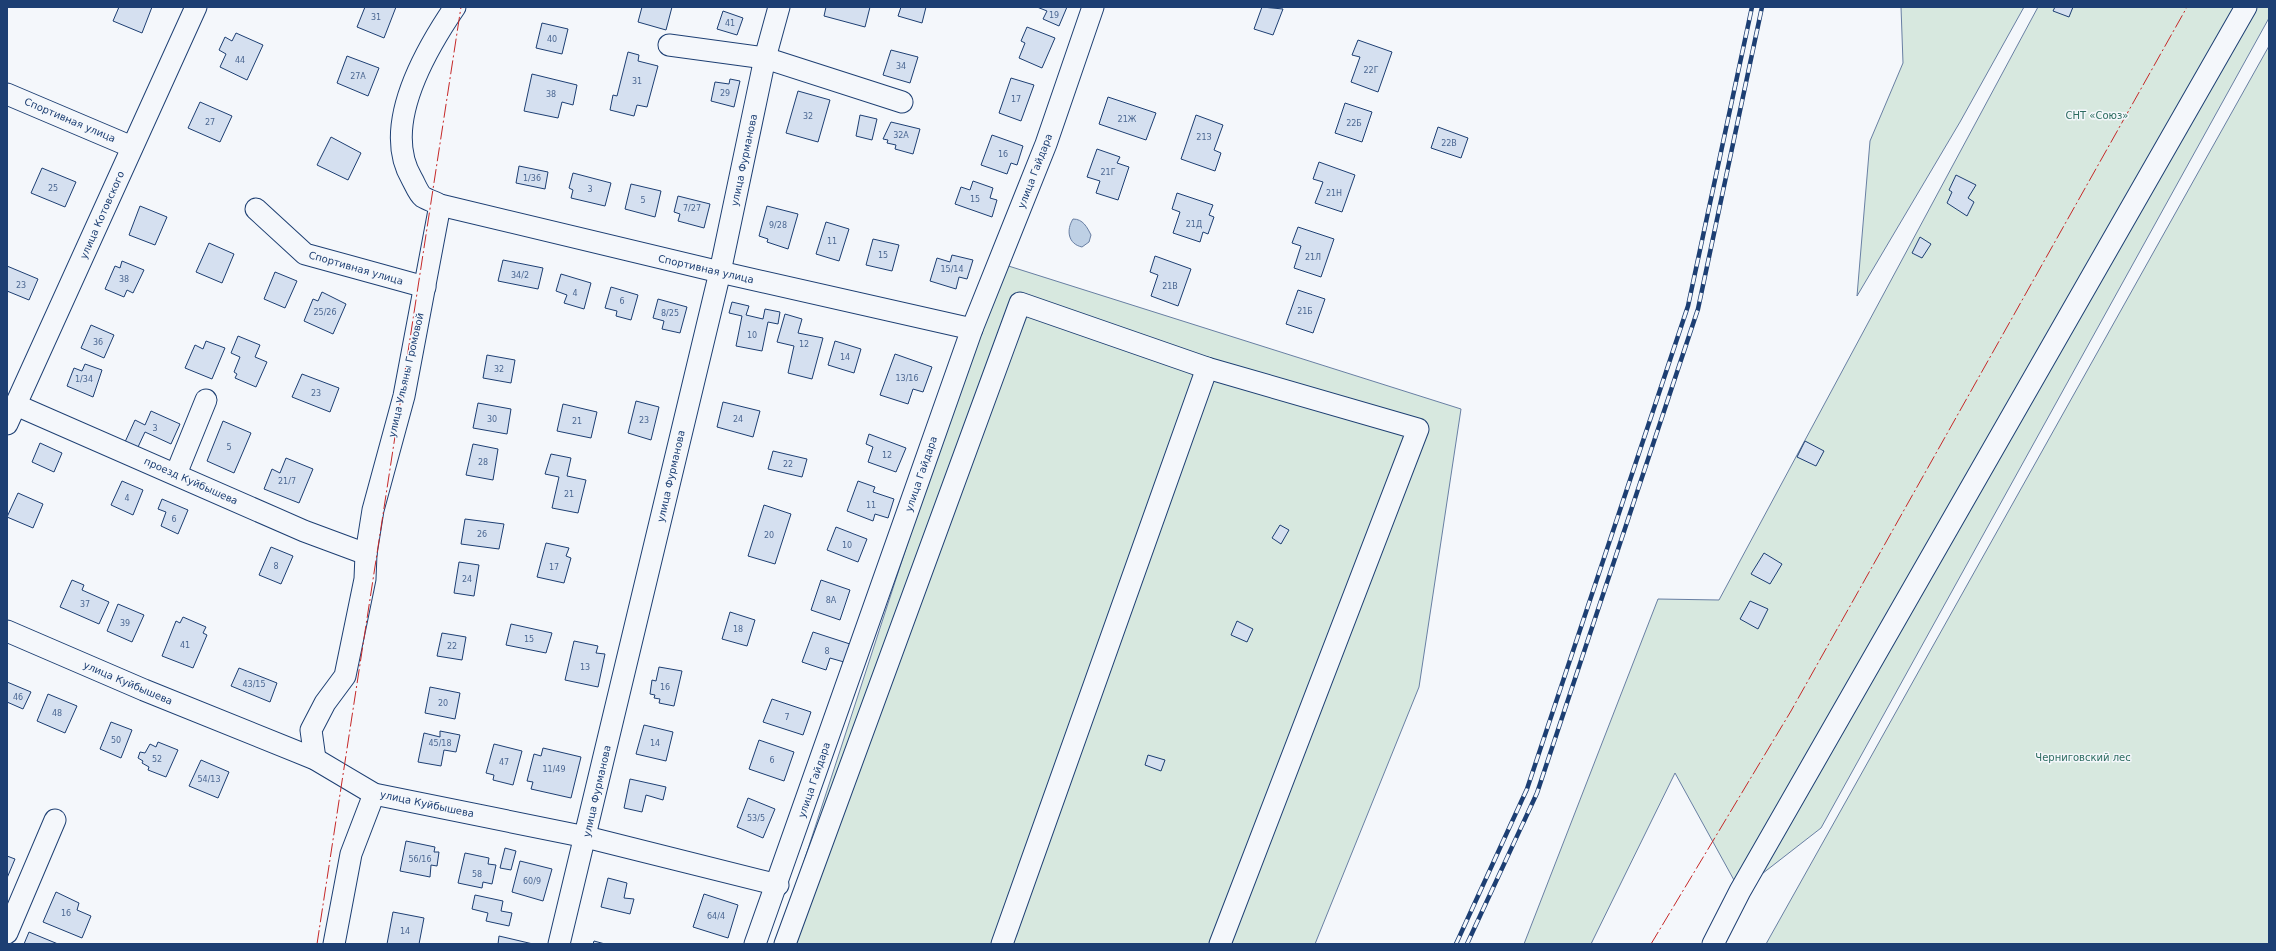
<svg xmlns="http://www.w3.org/2000/svg" width="2276" height="951" viewBox="0 0 2276 951" font-family="'DejaVu Sans',sans-serif">
  <style>
    .green { fill: #d7e8df; stroke: #687fa3 }
    .water { fill: #bed0e5; stroke: #687fa3 }
    .building { fill: #d5e0f0; stroke: #1d3f73 }
    .lines { fill: none; stroke-linecap: round; stroke-linejoin: round }
    .minor-casing { stroke: #1d3f73; stroke-width: 23 }
    .minor { stroke: #f4f7fb; stroke-width: 21 }
    .rail-casing { stroke: #1d3f73; stroke-width: 4.5 }
    .rail { stroke: #f4f7fb; stroke-width: 3; stroke-dasharray: 9; stroke-linecap: butt }
    .power { stroke: #c62828; stroke-width: 1; stroke-dasharray: 14 3 2 3; stroke-linecap: butt }
    .labels { text-anchor: middle; dominant-baseline: central; stroke-width: 3; stroke-linejoin: round; paint-order: stroke }
    .number-label { font-size: 8px; fill: #4b6792 }
    .park-label { font-size: 10px; fill: #2c6c60; stroke: #f4f7fb }
    .street-label { font-size: 10px; fill: #1d3f73; stroke: #f4f7fb }
  </style>
  <rect width="100%" height="100%" fill="#f4f7fb"/>
  <!-- green -->
  <g class="green">
    <polygon points="1901,7 2024,7 1960,122 1857,296 1870,141 1903,63"/>
    <polygon points="2038,7 2269,7 2269,18 1821,828 1740,891 1675,773 1591,944 1524,944 1658,599 1719,600"/>
    <polygon points="2269,46 2269,944 1766,944"/>
    <polygon points="999,263 1461,409 1419,687 1315,944 777,944"/>
  </g>
  <!-- water -->
  <path class="water" d="M1073,219C1083,219 1087,227 1091,235L1089,242L1082,247C1068,244 1066,230 1073,219Z"/>
  <!-- building -->
  <g class="building">
    <polygon points="119,7 152,7 142,33 113,21"/>
    <polygon points="365,7 396,7 384,38 357,27"/>
    <polygon points="642,7 672,7 666,30 638,22"/>
    <polygon points="826,7 870,7 865,27 824,16"/>
    <polygon points="901,7 926,7 922,23 898,16"/>
    <polygon points="1037,7 1067,7 1059,26 1043,19 1047,11"/>
    <polygon points="1262,7 1283,9 1273,35 1254,29"/>
    <polygon points="2055,7 2073,7 2069,17 2053,11"/>
    <polygon points="723,11 743,18 737,35 717,29"/>
    <polygon points="542,23 568,29 562,54 536,48"/>
    <polygon points="1027,27 1055,38 1042,68 1019,58 1025,43 1021,41"/>
    <polygon points="236,33 263,45 247,80 220,67 226,54 219,50 225,37 232,41"/>
    <polygon points="1358,40 1392,52 1378,92 1351,82 1360,57 1352,55"/>
    <polygon points="891,50 918,57 910,83 883,75"/>
    <polygon points="628,52 639,55 638,61 658,66 647,107 637,105 634,116 610,110 613,95 617,96"/>
    <polygon points="347,56 379,68 368,96 337,83"/>
    <polygon points="532,74 577,85 573,105 562,102 558,118 524,111"/>
    <polygon points="1011,78 1034,85 1021,121 999,113"/>
    <polygon points="730,79 740,81 734,107 711,101 715,82 729,84"/>
    <polygon points="798,91 830,100 818,142 786,133"/>
    <polygon points="1108,97 1156,113 1146,140 1099,124"/>
    <polygon points="200,102 232,116 220,142 188,128"/>
    <polygon points="1345,103 1372,112 1362,142 1335,133"/>
    <polygon points="860,115 877,119 872,140 856,136"/>
    <polygon points="1196,115 1223,125 1214,150 1221,153 1215,171 1181,159"/>
    <polygon points="891,122 920,129 913,154 895,149 896,145 887,143 888,140 883,139"/>
    <polygon points="1438,127 1468,138 1461,158 1431,148"/>
    <polygon points="992,135 1023,146 1017,165 1011,163 1007,174 981,165"/>
    <polygon points="331,137 361,153 348,180 317,165"/>
    <polygon points="1097,149 1120,157 1117,163 1129,167 1118,200 1096,193 1100,181 1087,177"/>
    <polygon points="1319,162 1355,175 1342,212 1315,203 1323,182 1313,179"/>
    <polygon points="519,166 548,172 545,189 516,183"/>
    <polygon points="42,168 76,182 65,207 31,193"/>
    <polygon points="573,173 611,183 605,206 571,198 573,190 569,188"/>
    <polygon points="1956,175 1976,185 1968,198 1974,202 1967,216 1947,203 1952,192 1949,190"/>
    <polygon points="973,181 993,188 990,198 997,200 992,217 955,204 961,187 970,190"/>
    <polygon points="631,184 661,191 655,217 625,209"/>
    <polygon points="1177,193 1213,205 1209,215 1214,217 1208,234 1203,232 1200,242 1173,233 1180,212 1172,209"/>
    <polygon points="678,196 710,204 704,228 678,221 680,214 674,212"/>
    <polygon points="140,206 167,217 155,245 129,235"/>
    <polygon points="767,206 798,214 788,249 767,242 768,239 759,236"/>
    <polygon points="826,222 849,229 839,261 816,254"/>
    <polygon points="1298,227 1334,239 1321,277 1294,268 1301,246 1292,243"/>
    <polygon points="1920,237 1931,244 1922,258 1912,253"/>
    <polygon points="873,239 899,245 892,271 866,265"/>
    <polygon points="209,243 234,254 222,283 196,272"/>
    <polygon points="952,255 973,260 967,279 959,277 956,289 930,281 937,258 950,262"/>
    <polygon points="1155,256 1191,269 1178,306 1151,296 1158,275 1150,272"/>
    <polygon points="503,260 543,268 538,289 498,281"/>
    <polygon points="122,261 144,270 133,293 127,290 124,297 105,289 115,266 120,268"/>
    <polygon points="7,266 38,279 29,300 7,291"/>
    <polygon points="275,272 297,281 285,308 264,299"/>
    <polygon points="561,274 591,283 584,309 564,303 567,295 556,291"/>
    <polygon points="611,287 638,295 631,320 616,316 617,311 605,308"/>
    <polygon points="1298,290 1325,299 1313,333 1286,324"/>
    <polygon points="322,292 346,304 333,334 304,321 313,299 318,301"/>
    <polygon points="658,299 687,307 680,333 662,329 664,321 653,318"/>
    <polygon points="732,302 749,306 746,315 763,319 765,309 780,312 778,324 768,322 762,351 736,346 742,316 729,313"/>
    <polygon points="785,314 802,319 798,333 823,338 812,379 788,373 794,346 777,342"/>
    <polygon points="91,325 114,335 104,358 81,348"/>
    <polygon points="238,336 260,345 255,357 267,362 256,387 235,378 237,374 234,372 240,357 231,353"/>
    <polygon points="206,341 225,348 212,379 185,368 195,345 203,349"/>
    <polygon points="835,341 861,349 854,373 828,365"/>
    <polygon points="895,354 932,367 923,392 913,389 908,404 880,395"/>
    <polygon points="487,355 515,360 511,383 483,378"/>
    <polygon points="85,364 102,370 93,397 67,386 74,368 82,371"/>
    <polygon points="302,374 339,388 330,412 292,397"/>
    <polygon points="636,401 659,407 651,440 628,433"/>
    <polygon points="723,402 760,411 753,437 717,427"/>
    <polygon points="478,403 511,409 507,434 473,428"/>
    <polygon points="563,404 597,412 591,438 557,431"/>
    <polygon points="151,411 180,424 171,444 145,432 138,447 125,442 135,420 145,425"/>
    <polygon points="223,421 251,433 234,473 207,461"/>
    <polygon points="869,434 906,448 896,472 868,462 873,447 866,444"/>
    <polygon points="1805,441 1824,451 1816,466 1797,457"/>
    <polygon points="40,443 62,453 54,472 32,462"/>
    <polygon points="473,444 498,449 493,480 466,475"/>
    <polygon points="773,451 807,459 802,477 768,469"/>
    <polygon points="551,454 571,458 567,476 586,480 578,513 552,508 559,477 545,474"/>
    <polygon points="286,458 313,469 299,503 264,489 272,469 280,473"/>
    <polygon points="122,481 143,490 133,515 111,505"/>
    <polygon points="858,481 875,487 873,492 894,499 888,518 875,514 873,521 847,511"/>
    <polygon points="18,493 43,504 33,528 7,517"/>
    <polygon points="162,499 188,510 178,534 161,526 166,512 158,509"/>
    <polygon points="764,505 791,514 775,564 748,556"/>
    <polygon points="465,519 504,524 499,549 461,544"/>
    <polygon points="1280,525 1289,530 1281,544 1272,538"/>
    <polygon points="836,527 867,539 858,562 827,550"/>
    <polygon points="546,543 569,548 566,556 571,558 564,583 537,577"/>
    <polygon points="271,547 293,556 281,584 259,575"/>
    <polygon points="1764,553 1782,564 1770,584 1751,574"/>
    <polygon points="459,562 479,565 474,596 454,593"/>
    <polygon points="72,580 84,585 82,590 109,602 99,624 60,607"/>
    <polygon points="821,580 850,590 840,620 811,610"/>
    <polygon points="1750,601 1768,609 1758,629 1740,619"/>
    <polygon points="118,604 144,615 132,642 107,631"/>
    <polygon points="730,612 755,620 747,646 722,639"/>
    <polygon points="183,617 206,627 203,633 207,635 193,668 162,656 176,621 180,623"/>
    <polygon points="1237,621 1253,629 1247,642 1231,635"/>
    <polygon points="511,624 552,633 546,653 506,645"/>
    <polygon points="813,632 850,644 844,662 830,658 826,670 802,662"/>
    <polygon points="442,633 466,637 462,660 437,656"/>
    <polygon points="574,641 598,646 596,653 605,654 598,687 565,680"/>
    <polygon points="659,667 682,671 674,706 659,703 660,699 654,698 655,695 650,694 652,680 656,681"/>
    <polygon points="239,668 277,683 270,702 231,686"/>
    <polygon points="7,682 31,692 23,709 7,702"/>
    <polygon points="430,687 460,693 455,719 425,713"/>
    <polygon points="48,694 77,706 65,733 37,721"/>
    <polygon points="772,699 811,712 803,735 763,722"/>
    <polygon points="111,722 132,730 121,758 100,749"/>
    <polygon points="644,725 673,732 666,761 636,754"/>
    <polygon points="440,731 460,735 456,752 444,750 441,766 418,762 424,733 440,737"/>
    <polygon points="759,740 794,752 784,781 749,769"/>
    <polygon points="158,742 178,750 166,777 148,770 149,767 142,763 143,761 138,758 140,752 145,753 150,744 156,747"/>
    <polygon points="494,744 522,751 513,785 493,780 494,775 486,773"/>
    <polygon points="543,748 581,757 571,798 531,789 533,782 527,781 534,754 541,756"/>
    <polygon points="1148,755 1165,760 1161,771 1145,765"/>
    <polygon points="201,760 229,772 218,798 189,786"/>
    <polygon points="630,779 666,787 663,800 646,795 642,812 624,808"/>
    <polygon points="748,798 775,809 763,838 737,827"/>
    <polygon points="406,841 435,847 434,852 439,852 437,866 431,865 430,877 400,871"/>
    <polygon points="505,848 516,851 511,870 500,868"/>
    <polygon points="465,853 489,858 488,864 496,865 492,884 483,882 482,888 458,883"/>
    <polygon points="7,856 15,859 7,878"/>
    <polygon points="520,861 552,869 543,901 512,892"/>
    <polygon points="608,878 627,883 624,898 634,899 630,914 601,907"/>
    <polygon points="56,892 79,903 77,910 91,916 82,938 43,922"/>
    <polygon points="704,894 738,905 728,938 693,927"/>
    <polygon points="475,895 503,901 501,911 512,913 509,926 486,921 488,913 472,909"/>
    <polygon points="393,912 424,918 419,944 387,944"/>
    <polygon points="29,932 58,944 24,944"/>
    <polygon points="499,936 533,944 498,944"/>
    <polygon points="594,941 605,944 593,944"/>
  </g>
  <g class="lines">
    <!-- minor casing -->
    <g class="minor-casing">
      <g id="minor">
        <path d="M455,7C425,51 381,127 412,179C415,184 418,193 423,197C428,200 435,202 440,205L720,272L972,329"/>
        <polyline points="669,45 765,58 902,102"/>
        <polyline points="7,94 132,147"/>
        <polyline points="256,209 305,254 425,287"/>
        <polyline points="16,405 304,531 366,554"/>
        <polyline points="7,424 196,7"/>
        <polyline points="176,474 206,400"/>
        <polyline points="7,631 144,690 315,759 374,794 586,837 778,885"/>
        <polyline points="315,759 311,730 325,703 345,676 365,579 366,554 373,510 404,396 440,205"/>
        <polyline points="7,933 55,820"/>
        <polyline points="334,944 351,854 374,794"/>
        <polyline points="559,944 720,272 765,58 779,7"/>
        <polyline points="755,944 972,329 1046,144 1093,7"/>
        <polyline points="785,944 1020,303 1207,368 1418,429 1220,944"/>
        <polyline points="1002,944 1207,368"/>
        <polyline points="1713,944 1740,891 2246,7"/>
      </g>
    </g>
    <!-- minor -->
    <use href="#minor" class="minor"/>
    <!-- rail casing -->
    <g class="rail-casing">
      <g id="rail">
        <polyline points="1456,944 1527,789 1688,306 1752,7"/>
        <polyline points="1467,944 1537,793 1698,309 1762,7"/>
      </g>
    </g>
    <!-- rail -->
    <use href="#rail" class="rail"/>
    <!-- power -->
    <g class="power">
      <polyline points="317,944 461,7"/>
      <polyline points="1651,944 1791,711 2187,7"/>
    </g>
  </g>
  <g class="labels">
    <!-- number labels -->
    <g class="number-label">
      <text x="1054" y="15">19</text>
      <text x="376" y="17">31</text>
      <text x="730" y="23">41</text>
      <text x="552" y="39">40</text>
      <text x="240" y="60">44</text>
      <text x="901" y="66">34</text>
      <text x="1371" y="70">22Г</text>
      <text x="358" y="76">27А</text>
      <text x="637" y="81">31</text>
      <text x="725" y="93">29</text>
      <text x="551" y="94">38</text>
      <text x="1016" y="99">17</text>
      <text x="808" y="116">32</text>
      <text x="1127" y="119">21Ж</text>
      <text x="210" y="122">27</text>
      <text x="1354" y="123">22Б</text>
      <text x="901" y="135">32А</text>
      <text x="1204" y="137">21З</text>
      <text x="1449" y="143">22В</text>
      <text x="1003" y="154">16</text>
      <text x="1108" y="172">21Г</text>
      <text x="532" y="178">1/36</text>
      <text x="53" y="188">25</text>
      <text x="590" y="189">3</text>
      <text x="1334" y="193">21Н</text>
      <text x="975" y="199">15</text>
      <text x="643" y="200">5</text>
      <text x="692" y="208">7/27</text>
      <text x="1194" y="224">21Д</text>
      <text x="778" y="225">9/28</text>
      <text x="832" y="241">11</text>
      <text x="883" y="255">15</text>
      <text x="1313" y="257">21Л</text>
      <text x="952" y="269">15/14</text>
      <text x="520" y="275">34/2</text>
      <text x="124" y="279">38</text>
      <text x="21" y="285">23</text>
      <text x="1170" y="286">21В</text>
      <text x="575" y="293">4</text>
      <text x="622" y="301">6</text>
      <text x="1305" y="311">21Б</text>
      <text x="325" y="312">25/26</text>
      <text x="670" y="313">8/25</text>
      <text x="752" y="335">10</text>
      <text x="98" y="342">36</text>
      <text x="804" y="344">12</text>
      <text x="845" y="357">14</text>
      <text x="499" y="369">32</text>
      <text x="907" y="378">13/16</text>
      <text x="84" y="379">1/34</text>
      <text x="316" y="393">23</text>
      <text x="492" y="419">30</text>
      <text x="738" y="419">24</text>
      <text x="644" y="420">23</text>
      <text x="577" y="421">21</text>
      <text x="155" y="428">3</text>
      <text x="229" y="447">5</text>
      <text x="887" y="455">12</text>
      <text x="483" y="462">28</text>
      <text x="788" y="464">22</text>
      <text x="287" y="481">21/7</text>
      <text x="569" y="494">21</text>
      <text x="127" y="498">4</text>
      <text x="871" y="505">11</text>
      <text x="174" y="519">6</text>
      <text x="482" y="534">26</text>
      <text x="769" y="535">20</text>
      <text x="847" y="545">10</text>
      <text x="276" y="566">8</text>
      <text x="554" y="567">17</text>
      <text x="467" y="579">24</text>
      <text x="831" y="600">8А</text>
      <text x="85" y="604">37</text>
      <text x="125" y="623">39</text>
      <text x="738" y="629">18</text>
      <text x="529" y="639">15</text>
      <text x="185" y="645">41</text>
      <text x="452" y="646">22</text>
      <text x="827" y="651">8</text>
      <text x="585" y="667">13</text>
      <text x="254" y="684">43/15</text>
      <text x="665" y="687">16</text>
      <text x="18" y="697">46</text>
      <text x="443" y="703">20</text>
      <text x="57" y="713">48</text>
      <text x="787" y="717">7</text>
      <text x="116" y="740">50</text>
      <text x="440" y="743">45/18</text>
      <text x="655" y="743">14</text>
      <text x="157" y="759">52</text>
      <text x="772" y="760">6</text>
      <text x="504" y="762">47</text>
      <text x="554" y="769">11/49</text>
      <text x="209" y="779">54/13</text>
      <text x="756" y="818">53/5</text>
      <text x="420" y="859">56/16</text>
      <text x="477" y="874">58</text>
      <text x="532" y="881">60/9</text>
      <text x="66" y="913">16</text>
      <text x="716" y="916">64/4</text>
      <text x="405" y="931">14</text>
    </g>
    <!-- park labels -->
    <g class="park-label">
      <text x="2097" y="115">СНТ «Союз»</text>
      <text x="2083" y="757">Черниговский лес</text>
    </g>
    <!-- street labels -->
    <g class="street-label">
      <text transform="translate(70 120) rotate(23)">Спортивная улица</text>
      <text transform="translate(744 160) rotate(-78)">улица Фурманова</text>
      <text transform="translate(1035 171) rotate(-69)">улица Гайдара</text>
      <text transform="translate(102 215) rotate(-66)">улица Котовского</text>
      <text transform="translate(356 268) rotate(16)">Спортивная улица</text>
      <text transform="translate(706 269) rotate(13)">Спортивная улица</text>
      <text transform="translate(406 375) rotate(-77)">улица Ульяны Громовой</text>
      <text transform="translate(921 474) rotate(-71)">улица Гайдара</text>
      <text transform="translate(671 476) rotate(-77)">улица Фурманова</text>
      <text transform="translate(191 481) rotate(24)">проезд Куйбышева</text>
      <text transform="translate(128 683) rotate(23)">улица Куйбышева</text>
      <text transform="translate(814 780) rotate(-71)">улица Гайдара</text>
      <text transform="translate(597 791) rotate(-77)">улица Фурманова</text>
      <text transform="translate(427 804) rotate(12)">улица Куйбышева</text>
    </g>
  </g>
  <!-- border -->
  <rect width="2276" height="951" fill="none" stroke="#1d3f73" stroke-width="16"/>
</svg>
